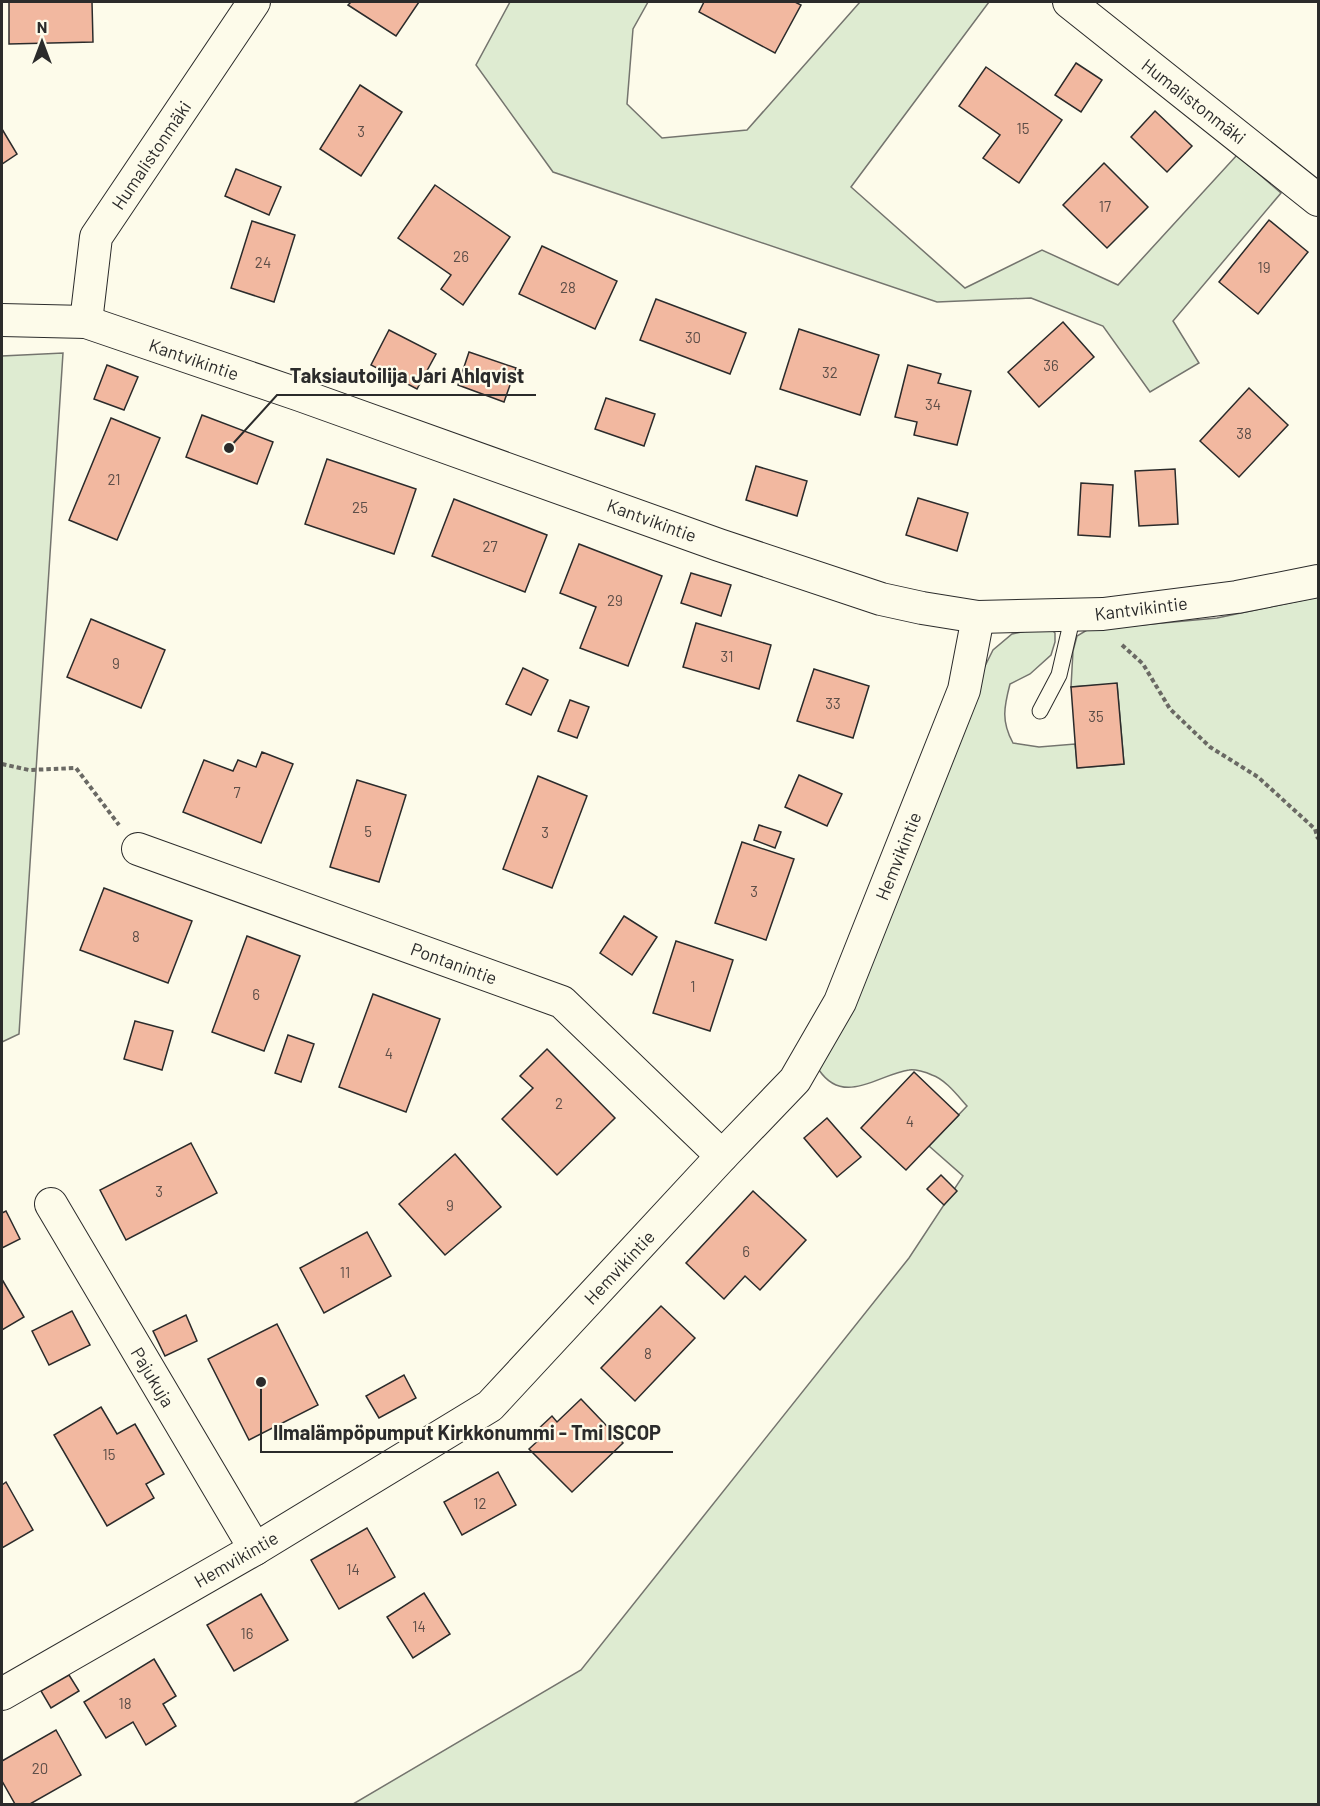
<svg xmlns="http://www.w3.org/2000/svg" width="1320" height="1806" viewBox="0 0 1320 1806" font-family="Barlow,sans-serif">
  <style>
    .green { fill: #deebd1; stroke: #74746e; stroke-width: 1.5 }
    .building { fill: #f2b8a0; stroke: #2b2b2b; stroke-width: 1.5 }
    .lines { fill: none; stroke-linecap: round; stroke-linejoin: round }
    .service-casing { stroke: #2b2b2b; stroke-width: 17 }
    .minor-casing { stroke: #2b2b2b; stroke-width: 34 }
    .path { stroke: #6a6964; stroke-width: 4; stroke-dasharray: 4.5 3; stroke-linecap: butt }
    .service { stroke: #fdfbea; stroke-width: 15 }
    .minor { stroke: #fdfbea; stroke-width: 32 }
    .labels { text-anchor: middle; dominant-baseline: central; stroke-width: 4.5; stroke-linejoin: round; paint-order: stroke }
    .number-label { font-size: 15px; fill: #5d4e48 }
    .street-label { font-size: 18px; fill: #2b2b2b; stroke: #fdfbea }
    .leader { fill: none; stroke: #2b2b2b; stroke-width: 2 }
    .callout-dot { fill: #2b2b2b; stroke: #fdfbea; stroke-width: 2 }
    .callout-label { font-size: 20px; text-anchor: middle; font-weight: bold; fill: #2b2b2b; stroke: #fdfbea; stroke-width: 4.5; stroke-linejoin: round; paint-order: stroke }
  </style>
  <rect width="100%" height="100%" fill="#fdfbea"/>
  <!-- green -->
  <g class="green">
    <polygon points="510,2 648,2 633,29 627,104 662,138 747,130 860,2 989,2 851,187 965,288 1042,250 1118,285 1237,155 1281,193 1173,321 1199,363 1150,392 1103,326 1031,298 937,302 553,172 476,65"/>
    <polygon points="63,353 19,1034 2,1042 2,356"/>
    <path d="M1318,597V1804H353L581,1670L909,1258L963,1176L929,1146L967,1106C958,1096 945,1079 932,1075C926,1072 915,1069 909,1070C879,1074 844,1107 819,1070L863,980L981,674L993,650L1012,634L1044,627L1051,629L1055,633V642L1051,655L1030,674L1010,684C1004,707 1001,721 1013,743L1039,747L1075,744L1078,768L1124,764L1117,684L1071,687L1073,651L1077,636L1087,630L1217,618Z"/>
  </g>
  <!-- building -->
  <g class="building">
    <polygon points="9,2 92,2 93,42 9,44"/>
    <polygon points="351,2 419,2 396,36 348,5"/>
    <polygon points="704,2 795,2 801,5 775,53 699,12"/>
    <polygon points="1076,63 1102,80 1081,112 1055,95"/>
    <polygon points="986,67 1062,120 1019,183 983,158 1000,135 959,106"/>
    <polygon points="360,85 402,112 361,176 320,149"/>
    <polygon points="1155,111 1192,146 1167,172 1131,137"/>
    <polygon points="2,129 17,154 2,164"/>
    <polygon points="1104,163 1148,207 1107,248 1063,205"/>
    <polygon points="236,169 281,187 269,215 225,196"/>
    <polygon points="435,185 510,237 463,305 441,289 451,275 398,238"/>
    <polygon points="1269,220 1308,252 1258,314 1219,282"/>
    <polygon points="252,221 295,235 274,302 231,288"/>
    <polygon points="542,246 617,281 595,329 519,294"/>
    <polygon points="656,299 746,333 730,374 640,340"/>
    <polygon points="1063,322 1094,357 1039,407 1008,372"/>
    <polygon points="799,329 879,355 860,415 780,389"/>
    <polygon points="389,330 436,354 417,389 371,365"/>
    <polygon points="469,352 516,368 504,402 458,385"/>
    <polygon points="107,365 138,377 124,410 94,399"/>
    <polygon points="908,365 941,374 938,383 971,391 957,445 914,435 917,422 895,417"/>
    <polygon points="1249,388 1288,425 1239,477 1200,441"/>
    <polygon points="606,398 655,414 644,446 595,429"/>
    <polygon points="202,415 273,442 257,484 186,457"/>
    <polygon points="111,418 160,438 117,540 69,520"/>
    <polygon points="327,459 416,489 394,554 305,524"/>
    <polygon points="756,466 807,481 797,516 746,500"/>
    <polygon points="1175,469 1178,524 1139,526 1135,471"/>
    <polygon points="1081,483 1113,485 1110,537 1078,535"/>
    <polygon points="918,498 968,513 957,551 906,535"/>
    <polygon points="454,499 547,535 525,592 432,556"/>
    <polygon points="579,544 662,576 628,666 580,648 596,607 560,593"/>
    <polygon points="691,573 731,585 721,616 681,603"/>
    <polygon points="91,619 165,650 141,708 67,677"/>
    <polygon points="696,623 771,645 759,689 683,667"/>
    <polygon points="523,668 548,680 531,715 506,704"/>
    <polygon points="814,669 869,686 853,738 797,721"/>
    <polygon points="1117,683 1124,764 1077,768 1071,687"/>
    <polygon points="570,700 589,707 577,738 558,731"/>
    <polygon points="262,752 293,764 261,843 183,812 204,760 233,771 238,760 256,767"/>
    <polygon points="799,775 842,794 827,826 785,807"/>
    <polygon points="538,776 587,796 552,888 503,869"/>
    <polygon points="357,780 406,795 379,882 330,867"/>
    <polygon points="759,825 781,832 775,848 754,840"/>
    <polygon points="742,842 794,859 766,940 715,923"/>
    <polygon points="104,888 192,921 168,983 80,950"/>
    <polygon points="624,916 657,937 632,975 600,953"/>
    <polygon points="247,936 300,956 264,1051 212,1032"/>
    <polygon points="676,941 733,960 710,1031 653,1013"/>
    <polygon points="373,994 440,1019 406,1112 339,1087"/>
    <polygon points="135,1021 173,1031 162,1070 124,1059"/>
    <polygon points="288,1035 314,1044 301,1082 275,1073"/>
    <polygon points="547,1049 615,1118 557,1175 502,1119 533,1088 520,1076"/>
    <polygon points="914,1072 959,1115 906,1170 861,1128"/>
    <polygon points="827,1118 861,1157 837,1177 804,1138"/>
    <polygon points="191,1143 217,1193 126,1240 100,1190"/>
    <polygon points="455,1154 501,1207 445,1255 399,1204"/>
    <polygon points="941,1175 957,1191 944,1205 927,1189"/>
    <polygon points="753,1191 806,1240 760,1290 745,1276 724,1299 686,1263"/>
    <polygon points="6,1211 20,1239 2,1248 2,1213"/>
    <polygon points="367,1232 391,1276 324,1313 300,1268"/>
    <polygon points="3,1281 24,1317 2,1330 2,1282"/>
    <polygon points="661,1306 695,1338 635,1401 601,1368"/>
    <polygon points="72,1311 90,1345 49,1365 32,1331"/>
    <polygon points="186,1315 197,1341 165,1356 153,1331"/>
    <polygon points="277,1324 318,1405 249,1440 208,1359"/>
    <polygon points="404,1375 416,1398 379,1418 366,1396"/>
    <polygon points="581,1399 623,1443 572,1492 529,1449 541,1438 536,1431 552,1416 557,1422"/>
    <polygon points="101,1407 117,1434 135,1424 164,1474 146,1484 154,1498 107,1526 54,1435"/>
    <polygon points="498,1472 516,1505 462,1535 444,1502"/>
    <polygon points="6,1482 33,1530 2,1548 2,1485"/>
    <polygon points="367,1528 395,1577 339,1609 311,1560"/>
    <polygon points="424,1593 450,1634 413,1658 387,1617"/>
    <polygon points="261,1594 288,1640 234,1671 207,1625"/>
    <polygon points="154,1659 176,1696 163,1704 176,1726 146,1745 133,1722 106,1738 84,1702"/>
    <polygon points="69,1675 79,1691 51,1708 41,1691"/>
    <polygon points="56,1730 81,1775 30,1804 15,1804 2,1781 2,1761"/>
  </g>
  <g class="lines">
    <!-- service casing -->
    <g class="service-casing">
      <polyline id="service" points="1040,711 1059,675 1073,615"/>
    </g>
    <!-- minor casing -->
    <g class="minor-casing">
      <g id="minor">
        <polyline points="1069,2 1318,200"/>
        <polyline points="2,320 86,322 300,395 719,545 881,599 922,608 978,617 1103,614 1237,597 1318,581"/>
        <polyline points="86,322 96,237 254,2"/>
        <polyline points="138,849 562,1002 722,1156"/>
        <polyline points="51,1204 255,1549"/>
        <polyline points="2,1694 255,1549 490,1406 722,1156 795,1080 840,1002 964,690 978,617"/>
      </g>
    </g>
    <!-- path -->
    <g class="path">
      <polyline points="1122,645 1143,664 1170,709 1210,747 1258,777 1315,829 1318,839"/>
      <polyline points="2,764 29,770 76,768 119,825"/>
    </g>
    <!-- service -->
    <use href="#service" class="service"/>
    <!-- minor -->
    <use href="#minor" class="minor"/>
  </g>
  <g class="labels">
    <!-- number labels -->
    <g class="number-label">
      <text x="1023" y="128">15</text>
      <text x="361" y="131">3</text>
      <text x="1105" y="206">17</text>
      <text x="461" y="256">26</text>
      <text x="263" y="262">24</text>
      <text x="1264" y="267">19</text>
      <text x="568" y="287">28</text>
      <text x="693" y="337">30</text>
      <text x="1051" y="365">36</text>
      <text x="830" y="372">32</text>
      <text x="933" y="404">34</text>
      <text x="1244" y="433">38</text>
      <text x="114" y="479">21</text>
      <text x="360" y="507">25</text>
      <text x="490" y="546">27</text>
      <text x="615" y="600">29</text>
      <text x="727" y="656">31</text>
      <text x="116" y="663">9</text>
      <text x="833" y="703">33</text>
      <text x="1096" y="716">35</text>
      <text x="237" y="792">7</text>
      <text x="368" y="831">5</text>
      <text x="545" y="832">3</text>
      <text x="754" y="891">3</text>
      <text x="136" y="936">8</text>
      <text x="693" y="986">1</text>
      <text x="256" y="994">6</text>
      <text x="389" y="1053">4</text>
      <text x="559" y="1103">2</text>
      <text x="910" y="1121">4</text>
      <text x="159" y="1191">3</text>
      <text x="450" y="1205">9</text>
      <text x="746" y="1251">6</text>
      <text x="345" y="1272">11</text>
      <text x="648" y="1353">8</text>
      <text x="109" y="1454">15</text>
      <text x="480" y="1503">12</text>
      <text x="353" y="1569">14</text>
      <text x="419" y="1626">14</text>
      <text x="247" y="1633">16</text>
      <text x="125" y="1703">18</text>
      <text x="40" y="1768">20</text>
    </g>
    <!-- street labels -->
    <g class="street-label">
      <text transform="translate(1194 101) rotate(38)">Humalistonmäki</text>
      <text transform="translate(151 155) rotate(-56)">Humalistonmäki</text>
      <text transform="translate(194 359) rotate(19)">Kantvikintie</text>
      <text transform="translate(652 520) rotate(20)">Kantvikintie</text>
      <text transform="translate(1141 608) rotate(-7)">Kantvikintie</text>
      <text transform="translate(898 856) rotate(-68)">Hemvikintie</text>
      <text transform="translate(454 963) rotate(20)">Pontanintie</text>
      <text transform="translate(619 1267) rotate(-47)">Hemvikintie</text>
      <text transform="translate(153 1377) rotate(59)">Pajukuja</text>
      <text transform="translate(236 1559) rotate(-30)">Hemvikintie</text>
    </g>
  </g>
  <!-- callouts -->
  <path class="leader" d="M229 448L277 395H536M261 1382L261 1452H673"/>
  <g class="callout-dot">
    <circle cx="229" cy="448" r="6"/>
    <circle cx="261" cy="1382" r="6"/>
  </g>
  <g class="callout-label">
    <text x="407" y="383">Taksiautoilija Jari Ahlqvist</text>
    <text x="467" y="1440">Ilmalämpöpumput Kirkkonummi - Tmi ISCOP</text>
  </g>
  <!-- border -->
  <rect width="1320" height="1806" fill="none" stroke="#2b2b2b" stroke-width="6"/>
  <!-- north arrow -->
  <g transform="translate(42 42)" stroke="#fdfbea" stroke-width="4.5" paint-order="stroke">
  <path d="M0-4.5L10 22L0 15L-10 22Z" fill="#2b2b2b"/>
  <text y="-9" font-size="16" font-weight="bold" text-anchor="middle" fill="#2b2b2b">N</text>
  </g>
</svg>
